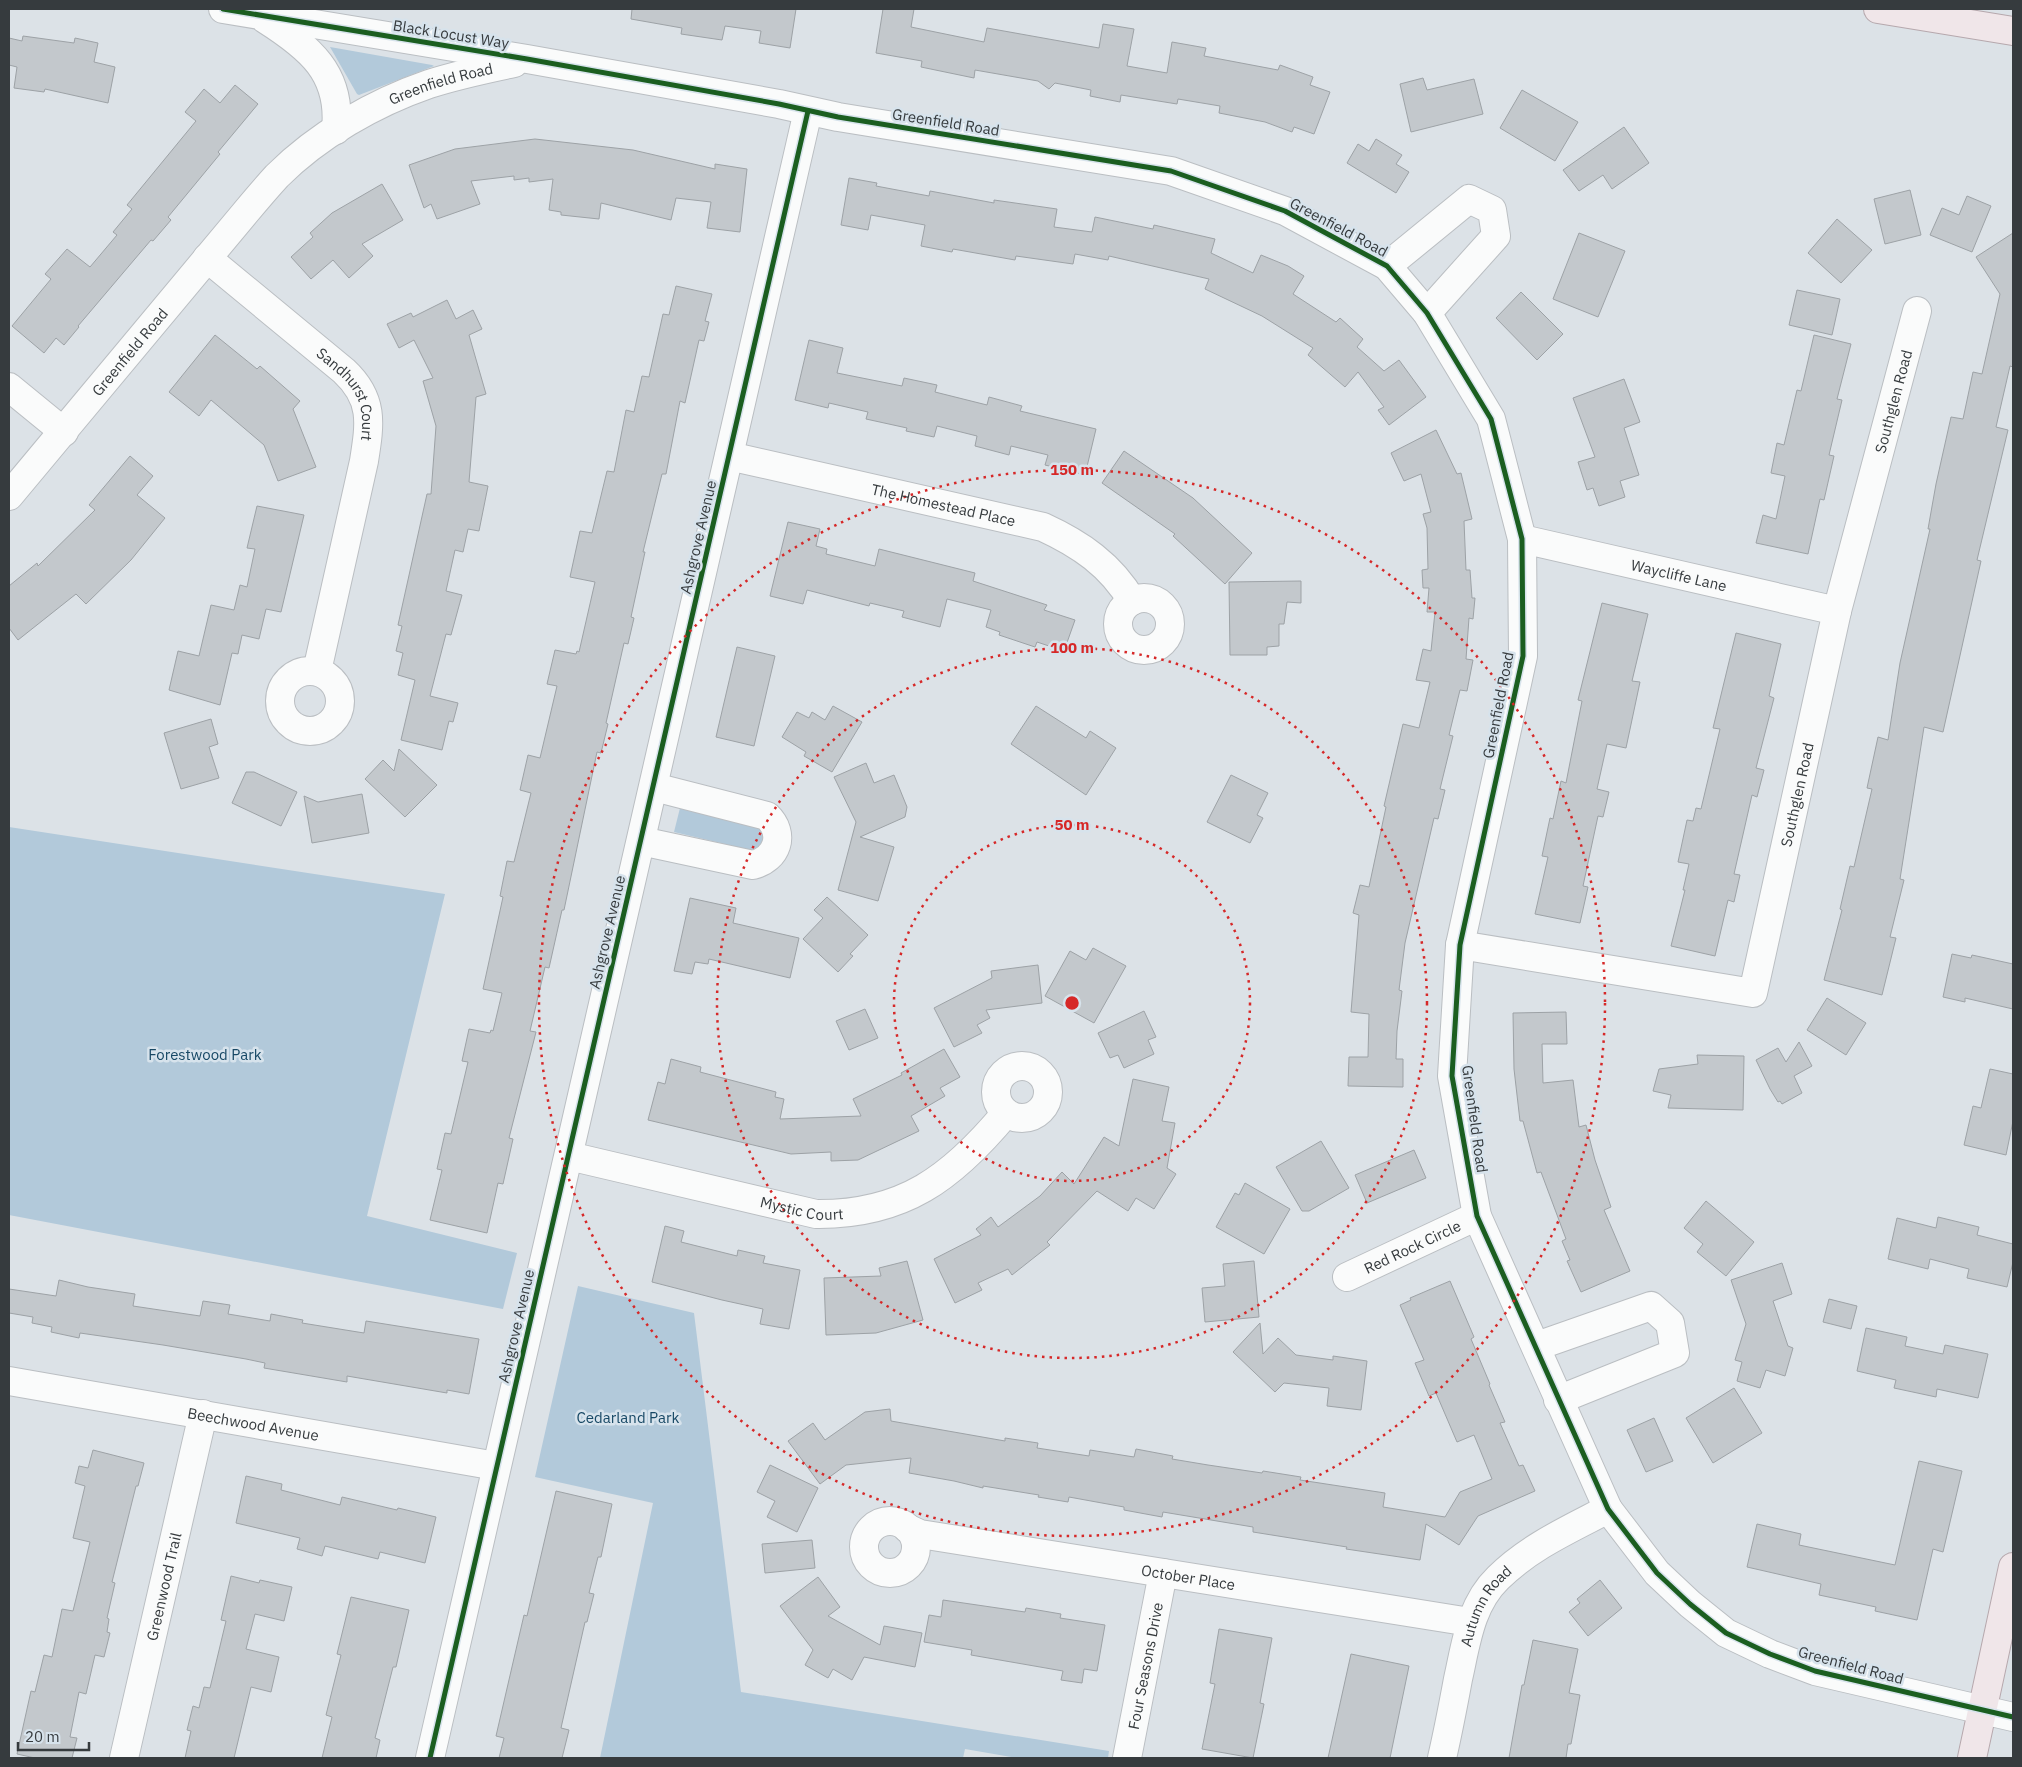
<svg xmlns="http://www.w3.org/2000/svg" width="2022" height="1767" viewBox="0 0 2022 1767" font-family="'IBM Plex Sans',sans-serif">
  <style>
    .green { fill: #b2c9da }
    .building { fill: #c3c8cc; stroke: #9da2a6 }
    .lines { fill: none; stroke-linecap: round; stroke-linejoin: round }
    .minor-casing { stroke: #babec2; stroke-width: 30 }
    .major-casing { stroke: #b6a8ad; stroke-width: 30 }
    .minor { stroke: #fafbfb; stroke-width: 28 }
    .major { stroke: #f0e6e9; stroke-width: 28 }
    .cycleway-casing { stroke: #d7e3ec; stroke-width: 8 }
    .cycleway { stroke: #1b5e20; stroke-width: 5 }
    .ring { fill: none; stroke: #d62828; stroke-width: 2.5; stroke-dasharray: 2.5 5 }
    .labels { text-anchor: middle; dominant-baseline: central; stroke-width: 5; stroke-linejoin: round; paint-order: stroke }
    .street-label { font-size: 15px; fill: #363b3e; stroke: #d7e3ec }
    .park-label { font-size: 15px; fill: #174865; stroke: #d7e3ec }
    .centre { fill: #d62828; stroke: #d7e3ec; stroke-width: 2.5 }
    .ring-label { font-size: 15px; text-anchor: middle; font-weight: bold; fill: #d62828; stroke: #d7e3ec; stroke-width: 5; stroke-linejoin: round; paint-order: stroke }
  </style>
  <rect width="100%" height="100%" fill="#dce2e7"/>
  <!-- green -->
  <g class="green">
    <polygon points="330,47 432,65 434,66 359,95 357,94"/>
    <polygon points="680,808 758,827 765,834 761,848 750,850 674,832"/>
    <polygon points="9,827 445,894 367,1216 517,1253 503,1309 9,1215"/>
    <polygon points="578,1286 694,1313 741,1692 1109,1751 1108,1758 1017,1758 965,1749 963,1758 600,1758 653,1503 535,1477"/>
  </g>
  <!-- building -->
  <g class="building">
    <polygon points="632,9 796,9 790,48 759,43 761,31 725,26 722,40 681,34 682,28 631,19"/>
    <polygon points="883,9 914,9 911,27 984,42 987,28 1099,48 1103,24 1134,29 1127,66 1167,73 1172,42 1206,48 1204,56 1278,70 1280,65 1313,77 1310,85 1330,92 1314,134 1294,127 1292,132 1265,122 1219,113 1220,106 1178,99 1177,104 1121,95 1120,102 1090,96 1091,90 1055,83 1049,89 1038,81 975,70 974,78 921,67 922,61 876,53"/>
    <polygon points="23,36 74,43 75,38 98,43 94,62 115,67 108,103 45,89 44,92 14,88 17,67 9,65 9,38 22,41"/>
    <polygon points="1423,78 1427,90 1474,79 1483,114 1411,132 1400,84"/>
    <polygon points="235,85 258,104 218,152 220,154 168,217 171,220 153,241 151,240 78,326 79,327 64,345 56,338 44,353 12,326 51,279 45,274 67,249 90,267 117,235 113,232 132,209 127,205 196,121 185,112 204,89 220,103"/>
    <polygon points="1522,90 1578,122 1555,161 1500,128"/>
    <polygon points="1624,127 1649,163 1612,189 1603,175 1579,191 1563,170"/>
    <polygon points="535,139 633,150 715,169 715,164 747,169 740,232 707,228 711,202 676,198 671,220 601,203 599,219 561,215 561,212 549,210 553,179 529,182 529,178 514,180 514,176 471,181 480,204 437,219 431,204 424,208 409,165 455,149"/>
    <polygon points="1376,139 1402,155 1396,164 1409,172 1396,193 1347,163 1358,144 1369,151"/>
    <polygon points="849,178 877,183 876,186 929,196 930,191 994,203 994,200 1057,209 1054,227 1092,232 1095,217 1153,229 1154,225 1215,239 1211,253 1253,273 1261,255 1288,266 1304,276 1293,294 1336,322 1340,318 1363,339 1357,347 1384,371 1399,360 1426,397 1389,425 1378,410 1384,407 1358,372 1345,387 1308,355 1313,348 1262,316 1205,289 1209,279 1109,256 1108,260 1075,254 1073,264 1016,256 1015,260 953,249 952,252 921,246 925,225 871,215 868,230 841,225"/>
    <polygon points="382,184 403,220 362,244 373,256 349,278 333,260 311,279 291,257 313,237 310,233 332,213"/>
    <polygon points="1910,190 1921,235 1885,244 1874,199"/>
    <polygon points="1967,196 1991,206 1972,252 1930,235 1942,208 1959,215"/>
    <polygon points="1837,219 1872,250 1841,283 1808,253"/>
    <polygon points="1579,233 1625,251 1598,317 1553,299"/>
    <polygon points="2013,233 2013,367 2010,366 1996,427 2008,430 1977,560 1981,561 1943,732 1924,727 1900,879 1904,880 1890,937 1896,938 1882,995 1824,980 1842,910 1840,909 1850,866 1854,867 1872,789 1867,788 1878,737 1888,740 1900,663 1930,529 1928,529 1936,484 1951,417 1963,419 1973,372 1982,374 2000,294 1976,257"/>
    <polygon points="676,286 712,294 705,321 709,322 704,341 699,340 685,403 680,401 666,474 662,474 643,552 645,552 631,617 634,618 628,644 624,643 606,723 608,724 601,753 597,752 564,910 562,910 549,968 545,967 530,1031 536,1032 509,1138 513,1139 503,1184 498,1183 487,1233 430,1220 442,1170 437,1169 445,1133 451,1134 468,1062 462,1061 469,1029 490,1033 491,1030 493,1031 502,993 483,989 503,897 500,896 507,861 514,862 531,793 520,790 528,755 540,758 557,686 547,684 555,650 576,654 577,651 579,652 595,582 570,577 580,531 592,533 607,471 614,472 626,410 634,412 642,376 649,377 663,314 669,315"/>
    <polygon points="1797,290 1840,299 1832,335 1789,325"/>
    <polygon points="1521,292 1563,334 1537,360 1496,318"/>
    <polygon points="447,300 456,319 473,310 482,329 469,335 486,394 476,397 469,482 488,486 479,531 468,529 463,552 455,550 446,591 462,595 451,635 446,634 430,696 458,703 453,722 449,721 442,750 401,740 415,680 398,675 403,653 396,651 402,626 398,625 427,494 431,494 436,426 423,381 433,378 414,340 399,348 387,324 411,313 413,317"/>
    <polygon points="215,335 257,369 260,366 300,401 293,409 316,467 278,481 264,445 211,400 199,416 169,392"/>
    <polygon points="1814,335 1851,344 1837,399 1842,400 1829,455 1834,456 1824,500 1820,499 1808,554 1756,543 1763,515 1776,519 1785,476 1771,473 1777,443 1784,445 1797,390 1801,391"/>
    <polygon points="809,340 843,348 837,373 902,386 904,378 937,385 935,392 987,405 989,397 1022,406 1020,411 1096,429 1085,475 1045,465 1048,455 1011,446 1009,455 975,446 977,436 937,426 934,437 906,431 907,428 866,419 868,412 829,403 828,408 795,400"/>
    <polygon points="1624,379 1640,422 1624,428 1639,475 1620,481 1625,497 1599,506 1593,488 1587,490 1578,462 1595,457 1573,398"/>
    <polygon points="1436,430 1457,474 1461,473 1472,519 1464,521 1466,570 1470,570 1472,598 1475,598 1473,619 1469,618 1466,659 1473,660 1467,691 1460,690 1449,735 1453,736 1440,789 1445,790 1438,819 1434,818 1405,943 1399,990 1402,991 1397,1031 1396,1059 1403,1059 1403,1087 1348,1086 1349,1057 1368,1057 1369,1014 1351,1012 1359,915 1353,913 1360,885 1369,887 1386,807 1384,806 1403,724 1419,728 1430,682 1416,680 1423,649 1431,651 1435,612 1427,612 1429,588 1423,588 1422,570 1428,569 1427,528 1423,514 1431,512 1421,474 1404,481 1391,453"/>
    <polygon points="1124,451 1193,498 1252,553 1225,584 1173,536 1175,534 1102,483"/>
    <polygon points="130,456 153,476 137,495 165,518 131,560 86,604 76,594 18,640 9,628 9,586 37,563 38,566 95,510 89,505"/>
    <polygon points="257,506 304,515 281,612 266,609 259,639 242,635 238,654 232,653 220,705 169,690 178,651 199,656 211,605 234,610 240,585 247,587 255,549 247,548"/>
    <polygon points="788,522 820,529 816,546 827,549 826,554 875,566 879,549 975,573 973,581 1047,605 1044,610 1075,620 1064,651 1037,642 1035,647 999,635 1000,632 986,627 991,610 947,599 940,627 902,617 904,611 870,603 869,606 807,590 803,604 770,596"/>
    <polygon points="1301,581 1301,603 1287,602 1284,624 1279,624 1279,646 1267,647 1267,655 1230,655 1229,582"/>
    <polygon points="1602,603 1648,614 1632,681 1640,682 1626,748 1607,744 1597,789 1609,792 1603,817 1598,816 1583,886 1588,887 1580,923 1535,914 1548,857 1542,856 1550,818 1553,819 1561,781 1566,783 1582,701 1578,700"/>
    <polygon points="1736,633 1781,644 1769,696 1774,698 1756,768 1764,770 1757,797 1752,795 1734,874 1740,875 1734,902 1728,900 1715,956 1671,946 1685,890 1683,890 1689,864 1678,862 1687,820 1693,821 1696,808 1701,809 1720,729 1713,728"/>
    <polygon points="737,647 775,656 754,746 716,737"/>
    <polygon points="833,706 862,722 832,772 804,756 806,752 782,737 797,712 809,718 812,712 825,720"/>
    <polygon points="1036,706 1086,738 1090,731 1116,748 1086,795 1011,744"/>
    <polygon points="211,719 218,744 209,747 219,778 181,789 164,733"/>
    <polygon points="399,749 437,785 405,817 365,779 383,760 394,771"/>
    <polygon points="866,763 874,783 894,775 907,807 905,817 860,837 894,847 878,901 838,890 856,822 834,777"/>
    <polygon points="246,772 254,772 297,792 281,826 232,803"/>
    <polygon points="1231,775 1268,793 1257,815 1263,818 1250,843 1207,822"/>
    <polygon points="362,794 369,833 312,843 304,796 318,802"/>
    <polygon points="827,897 868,935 850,954 853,956 838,972 803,939 823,918 814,910"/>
    <polygon points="690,898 736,908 733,923 799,938 790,978 709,959 708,964 695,962 692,974 674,971"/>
    <polygon points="1093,948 1126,966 1094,1023 1045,996 1070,951 1086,960"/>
    <polygon points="1952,954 1971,958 1972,955 2013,964 2013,1009 1965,998 1965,1002 1943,997"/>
    <polygon points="1038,965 1042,1003 986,1010 990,1018 977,1025 982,1033 954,1047 934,1008 992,978 991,971"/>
    <polygon points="1827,998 1866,1023 1846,1055 1807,1030"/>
    <polygon points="865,1009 878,1038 849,1050 836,1021"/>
    <polygon points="1144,1011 1156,1037 1148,1040 1154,1054 1124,1068 1118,1055 1110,1058 1098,1033"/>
    <polygon points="1566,1012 1567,1044 1542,1044 1543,1083 1573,1080 1579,1127 1586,1125 1595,1160 1611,1207 1604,1210 1630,1271 1581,1292 1567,1261 1570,1260 1562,1241 1566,1239 1541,1172 1537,1173 1523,1121 1520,1121 1514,1069 1513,1013"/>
    <polygon points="1799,1042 1812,1066 1794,1076 1802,1093 1782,1104 1780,1101 1778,1102 1770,1089 1756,1060 1778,1048 1786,1062"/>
    <polygon points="944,1049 960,1077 940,1088 945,1096 911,1116 919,1131 858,1160 831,1161 831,1152 791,1154 648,1120 658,1082 665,1084 671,1059 701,1067 700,1072 776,1092 775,1097 784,1099 780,1119 861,1116 853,1099 902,1075 901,1073"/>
    <polygon points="1697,1055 1744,1056 1743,1110 1668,1108 1671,1095 1653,1091 1659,1069 1698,1064"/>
    <polygon points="1990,1069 2013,1074 2013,1121 2006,1155 1964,1145 1973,1106 1981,1108"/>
    <polygon points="1133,1079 1169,1087 1162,1121 1175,1123 1167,1168 1176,1174 1154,1209 1136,1198 1128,1211 1097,1191 1047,1242 1050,1245 1012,1275 1008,1269 978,1283 982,1290 955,1303 934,1259 981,1235 976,1229 991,1217 998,1227 1040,1196 1062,1172 1074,1184 1104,1137 1119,1146"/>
    <polygon points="1321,1141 1349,1188 1309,1211 1302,1211 1276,1167"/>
    <polygon points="1414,1150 1426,1178 1367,1203 1355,1175"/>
    <polygon points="1245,1183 1290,1209 1264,1254 1216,1227 1235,1193 1239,1195"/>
    <polygon points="1706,1201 1754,1242 1726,1276 1697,1252 1703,1244 1684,1228"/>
    <polygon points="1938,1217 1979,1227 1977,1235 2013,1244 2013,1262 2007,1287 1967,1278 1969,1269 1930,1259 1928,1269 1888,1259 1897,1218 1936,1228"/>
    <polygon points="665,1226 684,1231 681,1242 737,1256 738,1250 765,1256 763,1263 800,1270 789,1329 760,1324 763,1309 722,1300 652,1282"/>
    <polygon points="907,1261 923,1320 876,1333 826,1335 824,1278 881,1276 879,1268"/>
    <polygon points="1254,1261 1259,1317 1205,1322 1202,1288 1225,1286 1223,1264"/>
    <polygon points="1782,1263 1792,1294 1773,1301 1788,1346 1793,1348 1785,1376 1766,1370 1760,1388 1737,1381 1742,1362 1735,1360 1746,1324 1731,1280"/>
    <polygon points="59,1280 88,1287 135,1294 133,1306 200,1316 203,1301 230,1305 228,1314 270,1321 271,1314 303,1320 302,1323 364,1333 366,1321 479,1339 469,1394 447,1390 447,1393 347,1376 347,1382 264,1368 265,1363 246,1359 163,1345 80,1333 79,1338 51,1332 52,1327 32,1323 33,1317 9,1313 9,1289 56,1296"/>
    <polygon points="1450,1281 1474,1337 1471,1339 1490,1384 1489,1385 1505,1422 1500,1423 1519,1466 1523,1465 1535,1491 1478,1516 1459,1545 1426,1524 1420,1560 1346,1549 1347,1547 1253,1532 1253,1527 1163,1512 1162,1517 1124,1510 1124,1507 1069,1497 1068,1502 1038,1497 1039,1495 983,1486 983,1488 954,1481 909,1473 911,1458 846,1465 820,1484 788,1441 813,1423 825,1440 865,1412 890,1409 891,1421 1005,1441 1005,1438 1038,1443 1037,1448 1089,1456 1090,1450 1134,1457 1136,1449 1173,1456 1172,1459 1208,1465 1262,1473 1263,1471 1301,1477 1300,1480 1385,1493 1383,1507 1445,1517 1460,1492 1492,1479 1474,1435 1457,1442 1436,1393 1429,1396 1415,1363 1424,1360 1400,1305 1411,1300 1410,1298"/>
    <polygon points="1829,1299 1857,1306 1851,1329 1823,1322"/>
    <polygon points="1260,1323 1263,1354 1278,1338 1296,1355 1333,1360 1333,1356 1367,1361 1361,1410 1327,1406 1329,1388 1284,1383 1275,1392 1233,1352"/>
    <polygon points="1866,1328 1907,1337 1905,1346 1943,1354 1945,1345 1988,1354 1978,1398 1937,1389 1936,1397 1894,1388 1896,1380 1857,1371"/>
    <polygon points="1734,1388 1762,1433 1713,1463 1686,1418"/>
    <polygon points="1654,1418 1673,1461 1646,1472 1627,1430"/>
    <polygon points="93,1450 144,1463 138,1486 136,1486 112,1582 115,1583 107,1618 109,1619 107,1632 110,1633 104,1657 95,1655 86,1694 79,1692 70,1737 77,1738 72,1758 35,1758 17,1754 31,1691 35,1692 44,1655 52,1657 62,1609 73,1611 90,1542 73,1538 85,1486 75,1483 79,1466 88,1468"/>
    <polygon points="1919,1461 1962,1471 1943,1552 1933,1549 1917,1620 1875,1611 1876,1607 1819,1595 1821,1584 1747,1567 1757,1524 1801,1534 1799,1545 1895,1565"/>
    <polygon points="770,1465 818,1488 797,1532 767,1517 775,1501 757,1492"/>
    <polygon points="246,1476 282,1484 281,1490 340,1505 342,1497 397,1510 398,1508 436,1517 425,1563 380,1552 378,1559 325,1546 322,1556 297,1549 300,1538 236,1523"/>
    <polygon points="556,1491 612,1504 601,1557 598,1557 589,1593 594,1594 587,1622 585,1622 561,1728 569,1730 562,1758 499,1758 504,1738 496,1736 524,1615 527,1616"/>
    <polygon points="812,1540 815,1568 765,1573 762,1544"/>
    <polygon points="231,1576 259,1583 260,1580 292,1587 284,1621 255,1614 246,1649 279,1657 271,1692 251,1687 234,1758 185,1758 191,1731 187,1730 193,1706 199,1708 204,1687 210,1688 226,1621 221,1620"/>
    <polygon points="818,1577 840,1607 828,1616 880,1645 884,1626 922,1633 915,1667 864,1657 852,1680 833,1669 828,1678 805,1665 813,1650 780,1606"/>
    <polygon points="1600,1580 1622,1608 1588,1636 1569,1612 1580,1603 1577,1599"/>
    <polygon points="351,1597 409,1610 396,1667 393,1667 375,1738 380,1740 376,1758 322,1758 332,1717 326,1715 341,1655 337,1654"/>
    <polygon points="943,1600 1025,1612 1026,1608 1061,1614 1060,1618 1105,1625 1097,1671 1084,1669 1082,1683 1061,1680 1063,1671 971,1655 972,1650 924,1642 929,1615 941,1617"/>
    <polygon points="1219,1629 1272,1638 1260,1703 1264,1704 1253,1758 1202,1749 1215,1684 1210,1683"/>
    <polygon points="1533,1640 1578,1649 1569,1693 1580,1695 1571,1744 1568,1744 1566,1758 1509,1758 1522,1685 1524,1685"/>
    <polygon points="1351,1654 1409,1666 1390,1758 1328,1758"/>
  </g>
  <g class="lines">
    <!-- minor casing -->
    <g class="minor-casing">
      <g id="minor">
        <polyline points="223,9 527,59 779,104 838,117 1171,171 1285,211 1387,266 1427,313 1491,419 1522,539 1523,656 1460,945 1452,1076 1477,1216 1608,1509 1657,1573 1690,1604 1726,1633 1770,1654 1815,1671 2013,1717"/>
        <path d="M265,19C309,47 342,73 336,130"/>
        <path id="s1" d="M207,258L344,371C374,399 370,423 364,461L317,671"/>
        <polyline points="1387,266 1469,199 1492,210 1496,236 1427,313"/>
        <polyline points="9,387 64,432"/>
        <path id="s2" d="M729,456L1043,527C1080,544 1111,565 1132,601"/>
        <path id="s3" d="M9,496L245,213C255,201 266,188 277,176C318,135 374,103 429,84C457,75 485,69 514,63"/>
        <path id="s4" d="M1522,539L1837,611"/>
        <circle cx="1144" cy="624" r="26"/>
        <circle cx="310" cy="701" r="30"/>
        <path d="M641,841L753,865C777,859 786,834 767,816L654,787"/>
        <path id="s5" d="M1460,945L1753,993L1837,611L1917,311"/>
        <circle cx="1022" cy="1092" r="26"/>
        <path id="s6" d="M569,1156L816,1214C903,1215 952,1178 1006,1113"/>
        <path id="s7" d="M1347,1277L1477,1216"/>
        <polyline points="1537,1346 1651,1306 1670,1323 1675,1353 1558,1400"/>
        <path id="s8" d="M9,1381L496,1466"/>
        <circle cx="890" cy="1547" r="26"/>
        <path id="s9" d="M907,1528L920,1534L1470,1622"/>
        <path id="s10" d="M124,1758L203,1414"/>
        <polyline points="430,1758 808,111"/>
        <path id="s11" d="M1127,1758L1163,1573"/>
        <path id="s12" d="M1442,1758C1448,1732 1453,1706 1458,1679C1466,1644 1470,1605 1498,1578C1529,1547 1570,1529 1608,1509"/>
      </g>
    </g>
    <!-- major casing -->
    <g class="major-casing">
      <g id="major">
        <polyline points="1878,9 2013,31"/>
        <polyline points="1972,1758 2013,1567"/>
      </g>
    </g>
    <!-- minor -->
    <use href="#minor" class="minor"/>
    <!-- major -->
    <use href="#major" class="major"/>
    <!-- cycleway casing -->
    <g class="cycleway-casing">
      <g id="cycleway">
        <polyline points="223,9 527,59 779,104 838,117 1171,171 1285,211 1387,266 1427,313 1491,419 1522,539 1523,656 1460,945 1452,1076 1477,1216 1608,1509 1657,1573 1690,1604 1726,1633 1770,1654 1815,1671 2013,1717"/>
        <polyline points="430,1758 808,111"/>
      </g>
    </g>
    <!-- cycleway -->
    <use href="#cycleway" class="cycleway"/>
  </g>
  <!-- distance rings -->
  <g class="ring">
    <circle cx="1072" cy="1003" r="178"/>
    <circle cx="1072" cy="1003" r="355"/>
    <circle cx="1072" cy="1003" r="533"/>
  </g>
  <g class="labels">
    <!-- street labels -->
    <g class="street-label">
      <text transform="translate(451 34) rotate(9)">Black Locust Way</text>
      <text stroke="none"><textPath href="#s3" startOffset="608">Greenfield Road</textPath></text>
      <text transform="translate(946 122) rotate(9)">Greenfield Road</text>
      <text transform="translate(1339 227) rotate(28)">Greenfield Road</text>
      <text stroke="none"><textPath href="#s3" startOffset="188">Greenfield Road</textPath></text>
      <text stroke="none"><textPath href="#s1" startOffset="200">Sandhurst Court</textPath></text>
      <text stroke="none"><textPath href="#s5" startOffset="905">Southglen Road</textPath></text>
      <text stroke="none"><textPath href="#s2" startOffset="220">The Homestead Place</textPath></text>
      <text transform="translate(698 537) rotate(-77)">Ashgrove Avenue</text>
      <text stroke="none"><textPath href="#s4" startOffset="161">Waycliffe Lane</textPath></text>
      <text transform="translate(1498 705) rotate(-79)">Greenfield Road</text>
      <text stroke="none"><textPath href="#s5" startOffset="500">Southglen Road</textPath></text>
      <text transform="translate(607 932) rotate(-77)">Ashgrove Avenue</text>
      <text transform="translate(1475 1119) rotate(82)">Greenfield Road</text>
      <text stroke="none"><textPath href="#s6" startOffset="239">Mystic Court</textPath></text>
      <text stroke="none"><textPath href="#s7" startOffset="72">Red Rock Circle</textPath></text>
      <text transform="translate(516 1326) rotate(-77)">Ashgrove Avenue</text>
      <text stroke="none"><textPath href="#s8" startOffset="248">Beechwood Avenue</textPath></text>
      <text stroke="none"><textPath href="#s9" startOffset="286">October Place</textPath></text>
      <text stroke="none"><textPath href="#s10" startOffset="176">Greenwood Trail</textPath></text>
      <text stroke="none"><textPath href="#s12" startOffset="160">Autumn Road</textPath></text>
      <text transform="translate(1851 1665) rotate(15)">Greenfield Road</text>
      <text stroke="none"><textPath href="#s11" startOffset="94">Four Seasons Drive</textPath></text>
    </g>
    <!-- park labels -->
    <g class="park-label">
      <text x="205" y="1054">Forestwood Park</text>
      <text x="628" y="1417">Cedarland Park</text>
    </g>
  </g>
  <circle cx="1072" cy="1003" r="8" class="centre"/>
  <g class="ring-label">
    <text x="1072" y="475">150 m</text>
    <text x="1072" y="653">100 m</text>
    <text x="1072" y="830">50 m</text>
  </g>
  <!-- border -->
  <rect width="2022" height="1767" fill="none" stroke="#363b3e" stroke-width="20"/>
  <!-- scale -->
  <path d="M18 1742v8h71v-8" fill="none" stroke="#363b3e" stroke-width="2.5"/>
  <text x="25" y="1742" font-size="15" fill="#363b3e" stroke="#d7e3ec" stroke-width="4" paint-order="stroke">20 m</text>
</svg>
